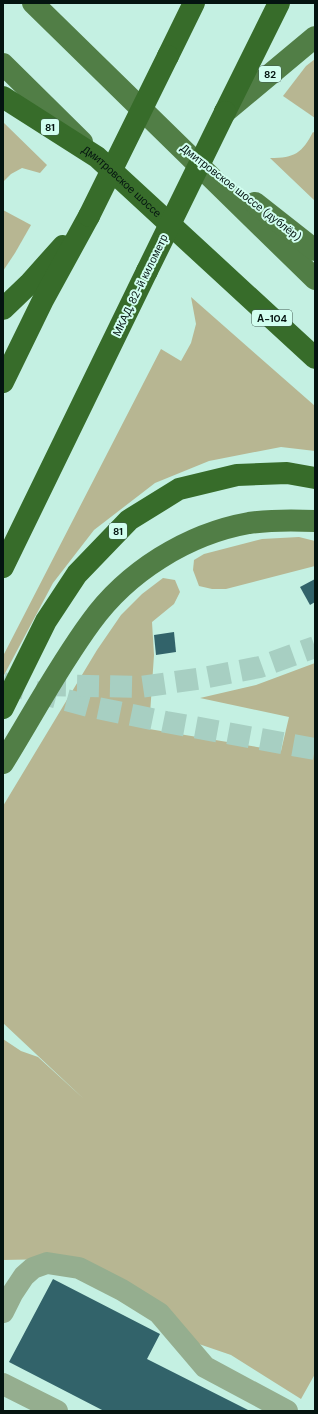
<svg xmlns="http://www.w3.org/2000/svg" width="318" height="1414" viewBox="0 0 318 1414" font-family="'DM Sans',sans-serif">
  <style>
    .green { fill: #b7b692 }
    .building { fill: #32636a }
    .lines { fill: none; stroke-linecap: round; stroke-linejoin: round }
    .major-tunnel { stroke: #a7cfc2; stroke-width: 22; stroke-dasharray: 22 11; stroke-linecap: butt }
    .minor { stroke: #95ae8f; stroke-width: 22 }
    .major { stroke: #517e46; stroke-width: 22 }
    .highway { stroke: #376c2a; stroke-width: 22 }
    .highway-bridge { stroke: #376c2a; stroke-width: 22 }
    .labels { text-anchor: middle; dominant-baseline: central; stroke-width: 4; stroke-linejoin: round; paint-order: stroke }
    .shield { fill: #d1feef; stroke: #425a53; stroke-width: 1 }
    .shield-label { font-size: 10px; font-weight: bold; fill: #041410 }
    .street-label { font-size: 11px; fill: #041410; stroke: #d1feef }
  </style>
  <rect width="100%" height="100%" fill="#c4f0e2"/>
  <!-- green -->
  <g class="green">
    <polygon points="315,59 315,118 283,96 306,66"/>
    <polygon points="3,122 47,165 40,173 22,168 11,174 3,182"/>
    <path d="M313,132L315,133V201L270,158C295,158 302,153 313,132Z"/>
    <polygon points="3,210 31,225 15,253 3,271"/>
    <polygon points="191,297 315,406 315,451 281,447 209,461 155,483 94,530 53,583 3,677 3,656 161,349 181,361 191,343 196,324"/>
    <polygon points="299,537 315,541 315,566 226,589 212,589 199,586 193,570 194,560 204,554 262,539"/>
    <polygon points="163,578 175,580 180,592 174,604 152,622 154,655 149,729 281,751 289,717 200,698 256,685 315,663 315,1374 301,1399 231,1355 196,1343 52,1259 3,1260 3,1039 21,1051 38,1057 85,1100 3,1023 3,806 97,650 121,615 142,594"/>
  </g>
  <!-- building -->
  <g class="building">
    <polygon points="315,579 315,602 310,605 300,587"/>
    <polygon points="174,632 176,652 156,655 154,635"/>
    <polygon points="53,1279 160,1334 147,1359 250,1411 104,1411 9,1362"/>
  </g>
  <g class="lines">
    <!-- major-tunnel -->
    <g class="major-tunnel">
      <polyline points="3,683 88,706 166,722 315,749"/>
      <polyline points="44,685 141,687 203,678 260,667 315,647"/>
    </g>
    <!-- minor -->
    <g class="minor">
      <polyline points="3,1312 12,1294 24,1276 33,1268 47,1263 79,1268 122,1290 159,1313 205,1367 287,1411"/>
      <polyline points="3,1384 57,1411"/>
    </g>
    <!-- major -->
    <g class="major">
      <polyline points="33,3 315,279"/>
      <polyline points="3,64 82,142"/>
      <polyline points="225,112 315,37"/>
      <polyline points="255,203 315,250"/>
      <path d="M3,763C32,716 58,667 91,622C127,572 187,534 249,523C270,520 293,520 315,521"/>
    </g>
    <!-- highway -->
    <g class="highway">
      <polyline points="168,56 194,3"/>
      <path id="s1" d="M3,97L97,157L315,358"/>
      <polyline points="225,112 279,3"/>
      <polyline points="3,309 29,284 63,246"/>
      <polyline points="3,382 43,300 89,216"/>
      <polyline points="3,567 147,271"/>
      <polyline points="3,708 46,621 77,574 129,520 179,489 237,475 287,473 315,478"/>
    </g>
    <!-- highway-bridge -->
    <g class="highway-bridge">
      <polyline points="89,216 168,56"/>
      <polyline points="147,271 225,112"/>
    </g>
  </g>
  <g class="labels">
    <!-- shield labels -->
    <g class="shield">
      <rect x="259" y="66" width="22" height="16" rx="3"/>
      <rect x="41" y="119" width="18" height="16" rx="3"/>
      <rect x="252" y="310" width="40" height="16" rx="3"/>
      <rect x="109" y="523" width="18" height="16" rx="3"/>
    </g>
    <g class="shield-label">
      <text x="270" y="74">82</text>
      <text x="50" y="127">81</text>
      <text x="272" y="318">А-104</text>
      <text x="118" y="531">81</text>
    </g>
    <!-- street labels -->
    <g class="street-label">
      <text stroke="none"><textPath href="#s1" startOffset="146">Дмитровское шоссе</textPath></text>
      <text transform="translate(241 192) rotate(38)">Дмитровское шоссе (дублёр)</text>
      <text transform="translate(140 285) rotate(-64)">МКАД, 82-й километр</text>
    </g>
  </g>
  <!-- border -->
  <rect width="318" height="1414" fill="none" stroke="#041410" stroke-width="8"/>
</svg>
